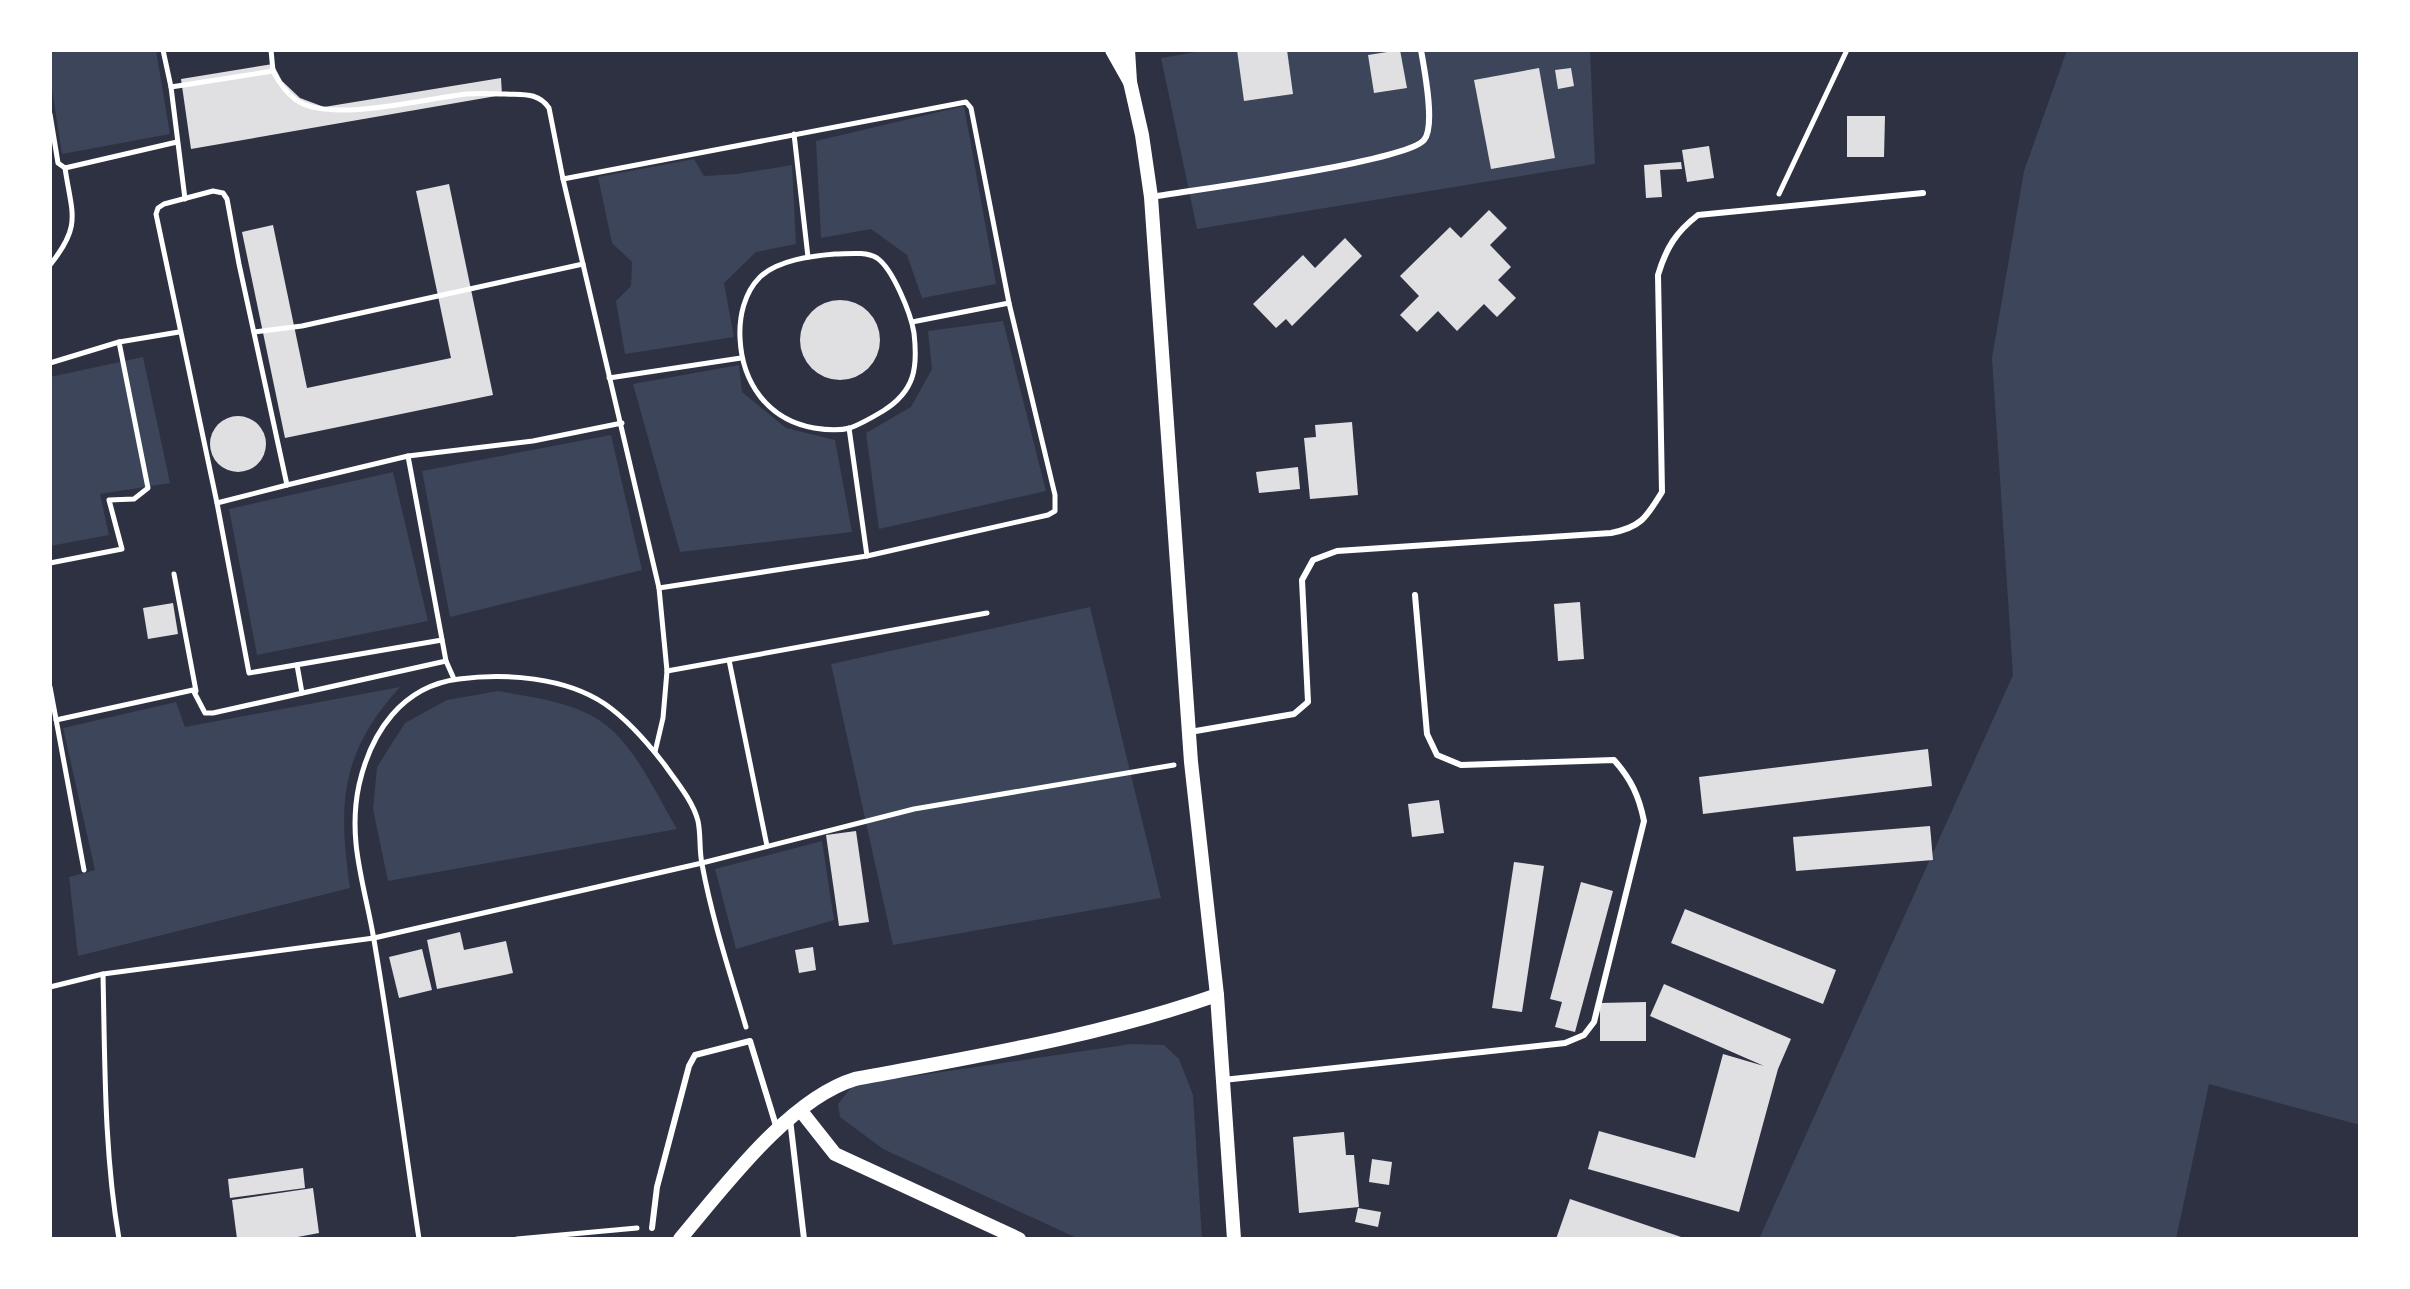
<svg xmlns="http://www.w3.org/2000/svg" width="2410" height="1289" viewBox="0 0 2410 1289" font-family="Karla,sans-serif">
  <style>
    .green { fill: #3c4559 }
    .building { fill: #e0e0e3 }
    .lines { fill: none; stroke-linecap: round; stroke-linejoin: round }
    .path { stroke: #fff; stroke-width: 5 }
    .service { stroke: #fff; stroke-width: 6 }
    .tertiary { stroke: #fff; stroke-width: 14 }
  </style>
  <rect width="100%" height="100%" fill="#2d3142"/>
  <!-- green -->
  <g class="green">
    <polygon points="66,50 156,50 170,134 62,154 50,76 50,53"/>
    <polygon points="1207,50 1590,50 1595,164 1197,229 1161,58"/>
    <polygon points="2067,50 2360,50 2360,1125 2209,1084 2176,1239 1759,1239 2013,675 1992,358 2024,171"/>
    <polygon points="964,106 996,284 922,298 907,255 871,229 821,238 816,141"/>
    <polygon points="694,159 704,176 737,174 792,165 796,244 756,252 724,283 734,337 625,354 616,301 631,286 632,262 612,243 598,177"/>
    <polygon points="1003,321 1046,491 879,529 866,433 911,407 932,369 928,331"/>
    <polygon points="143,357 170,483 100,494 109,535 50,546 50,377"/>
    <polygon points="739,365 742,392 786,428 835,440 852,532 680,552 633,384"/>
    <polygon points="611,435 642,570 450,617 422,471"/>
    <polygon points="393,472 428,621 257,655 229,509"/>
    <polygon points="1090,607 1161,898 893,945 831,664"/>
    <path d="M400,687C340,753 338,804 350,888L78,956L69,877L95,870L63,728L176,702L185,727Z"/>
    <path d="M498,691C536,698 584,703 613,731C640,757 658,797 677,829L388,881L373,809L377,767L405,723L447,700Z"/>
    <polygon points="822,841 834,920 736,949 715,869"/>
    <polygon points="1131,1044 1164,1045 1179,1059 1193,1095 1202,1239 1079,1239 883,1149 840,1117 838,1104 853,1085"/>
  </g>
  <!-- building -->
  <g class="building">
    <polygon points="1237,50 1287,50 1293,94 1244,101"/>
    <polygon points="1400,50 1407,88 1374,93 1368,55"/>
    <polygon points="273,64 282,81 300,98 324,107 501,78 502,95 191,149 181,79"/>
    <polygon points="1539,68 1555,158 1491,169 1474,80"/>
    <polygon points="1571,68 1574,86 1558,89 1555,70"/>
    <polygon points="1847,116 1885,116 1884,157 1847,157"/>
    <polygon points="1709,146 1714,178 1687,182 1682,150"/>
    <polygon points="1681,162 1682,169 1660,170 1662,197 1646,198 1644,165"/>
    <polygon points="449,184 493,395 285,438 242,232 273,225 307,388 451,358 416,191"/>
    <polygon points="1489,210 1507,228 1490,245 1511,267 1498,280 1516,298 1497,317 1484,304 1457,331 1438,311 1417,332 1400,315 1419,296 1400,276 1450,227 1461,238"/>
    <polygon points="1345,238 1362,256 1292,326 1286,319 1276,328 1253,304 1303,255 1315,268"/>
    <circle cx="840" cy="340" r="40"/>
    <circle cx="238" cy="444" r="28"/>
    <polygon points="1352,422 1358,495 1310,499 1304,438 1316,437 1315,425"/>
    <polygon points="1298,467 1300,489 1259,493 1256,472"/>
    <polygon points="1580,602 1584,659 1558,661 1554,604"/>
    <polygon points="173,603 178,634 148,639 143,608"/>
    <polygon points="1928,749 1932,786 1703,814 1699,777"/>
    <polygon points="1439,800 1444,833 1412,837 1408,804"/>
    <polygon points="1930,826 1933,860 1796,871 1793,837"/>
    <polygon points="856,831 869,922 839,926 826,835"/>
    <polygon points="1514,862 1544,866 1522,1012 1492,1008"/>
    <polygon points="1581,882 1613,891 1575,1032 1555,1027 1562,1002 1550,999"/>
    <polygon points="1685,909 1836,970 1823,1004 1671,943"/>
    <polygon points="460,932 464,950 506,941 513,973 437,989 427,940"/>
    <polygon points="813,947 816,970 799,973 795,950"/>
    <polygon points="422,949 432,990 399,998 389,957"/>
    <polygon points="1664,984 1791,1039 1778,1069 1739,1212 1588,1169 1599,1131 1695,1158 1723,1054 1764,1066 1650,1016"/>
    <polygon points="1646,1002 1646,1041 1600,1041 1600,1003"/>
    <polygon points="1344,1132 1346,1155 1354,1155 1359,1207 1299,1213 1293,1137"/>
    <polygon points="1372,1159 1392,1162 1389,1185 1369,1182"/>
    <polygon points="303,1168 305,1188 230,1198 228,1179"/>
    <polygon points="313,1188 319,1233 287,1239 237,1239 232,1200"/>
    <polygon points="1570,1199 1684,1238 1684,1239 1556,1239"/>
    <polygon points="1358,1208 1381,1212 1378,1227 1355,1222"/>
  </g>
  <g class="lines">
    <!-- path -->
    <g class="path">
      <polyline points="163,50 171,87"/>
      <polyline points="271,50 273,71"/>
      <polyline points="50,114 58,163 65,168 177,142"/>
      <polyline points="794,134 808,257"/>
      <polyline points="563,179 966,102 971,108 1009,303 912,322"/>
      <polyline points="1779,194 1847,50"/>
      <path d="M185,199L171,87L273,71C279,83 285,92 296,100C330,124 426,98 467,94C480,93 492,94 505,94C523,95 538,92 549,108L563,179L659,588L667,671L663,718L655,752"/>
      <path d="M835,254C847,254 865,251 877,258C893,269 911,314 914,333C918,368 915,391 883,411C873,417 861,424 850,428C839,431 826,430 814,428C768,420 742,383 740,338C739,317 744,293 760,277C778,260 811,256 835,254Z"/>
      <path d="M50,265C82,225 72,215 65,168"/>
      <polyline points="254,332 302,326 583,264"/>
      <polyline points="50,363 119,342"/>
      <polyline points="609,378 741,358"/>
      <polyline points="408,456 533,441 622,423"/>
      <polyline points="287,485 217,503 249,673 442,640"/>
      <polyline points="217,503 156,214 158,208 164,204 213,191 223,193 227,199 239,264 287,485 408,456 446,661 454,679"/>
      <polyline points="867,556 1048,515 1055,511 1055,495 1009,303"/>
      <polyline points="50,563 122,549 109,500 134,499 148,488 119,342 179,332"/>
      <polyline points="174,574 196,691"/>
      <polyline points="659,588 867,556 849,428"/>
      <polyline points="729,660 767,846"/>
      <polyline points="297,665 302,693"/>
      <polyline points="667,671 987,613"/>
      <polyline points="50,687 84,870"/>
      <polyline points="56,720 193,690 205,713 213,713 446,661"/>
      <path d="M103,974C105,1063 104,1152 119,1239"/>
      <polyline points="50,987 103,974 374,938 702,863 914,809 1174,765"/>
      <path d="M419,1239C404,1139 391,1039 374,940C365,886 347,841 359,785C371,732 402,686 459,679C505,673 565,677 605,704C628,720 647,742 664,764C676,781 693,801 698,821C701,835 699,850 702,864C712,919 730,973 746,1027"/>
      <polyline points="517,1239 637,1228"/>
    </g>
    <!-- service -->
    <g class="service">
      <path d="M1151,197C1193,190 1405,162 1424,140C1436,126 1424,68 1421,50"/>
      <path d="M1190,732L1294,714L1308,702L1302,580L1313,560L1337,551L1611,533C1641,527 1646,518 1662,492L1658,275C1666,248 1676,232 1698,215L1923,193"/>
      <path d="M1223,1080L1565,1043L1584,1035L1594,1022L1644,821C1639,796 1631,779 1614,760L1461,765L1437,755L1427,734L1415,595"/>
      <polyline points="790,1119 804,1239"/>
      <polyline points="652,1228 657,1187 689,1066 695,1055 750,1041 777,1129"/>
    </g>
    <!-- tertiary -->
    <g class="tertiary">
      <polyline points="1112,50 1130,82"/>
      <polyline points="1128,50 1130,82 1142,135 1151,197 1191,762 1217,995 1234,1239"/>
      <polyline points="801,1111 835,1154 1019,1239"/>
      <path d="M680,1239C724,1187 789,1099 855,1079C977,1056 1100,1036 1217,995"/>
    </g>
  </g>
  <!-- border -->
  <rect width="2410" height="1289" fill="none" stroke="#ffffff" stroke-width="104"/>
</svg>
